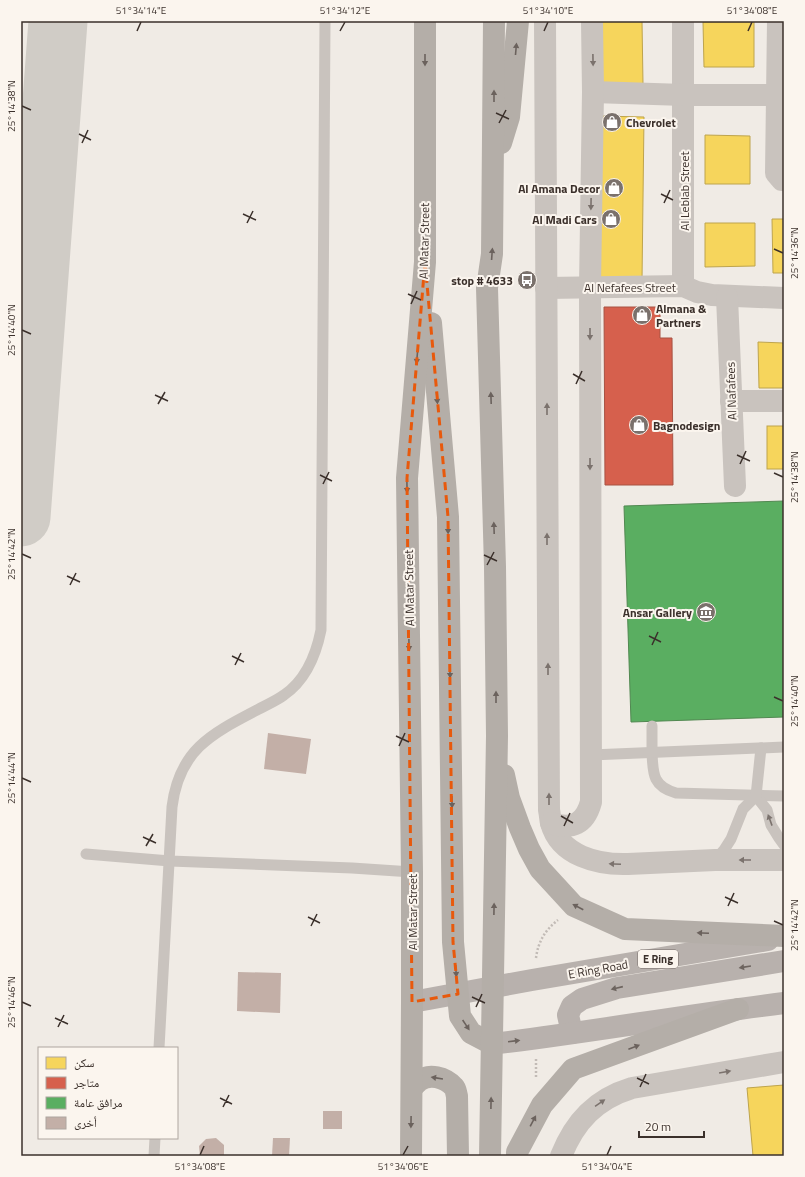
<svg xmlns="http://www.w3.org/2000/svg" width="805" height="1177" viewBox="0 0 805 1177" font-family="'Titillium Web','Noto Naskh Arabic',sans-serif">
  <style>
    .homes { fill: #f6d55c; stroke: #bea44d }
    .shops { fill: #d6604d; stroke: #a85243 }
    .public { fill: #5aae61; stroke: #518851 }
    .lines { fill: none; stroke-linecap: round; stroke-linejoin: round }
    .taxiway { stroke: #d0ccc6; stroke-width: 59 }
    .building { fill: #c3afa7 }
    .path { stroke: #c2bbb6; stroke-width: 2.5; stroke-dasharray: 2 2; stroke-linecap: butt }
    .service { stroke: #c9c3be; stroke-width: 11 }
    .minor { stroke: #c9c3be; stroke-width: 22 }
    .tertiary { stroke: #c9c3be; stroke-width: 22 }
    .primary { stroke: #b8b1ad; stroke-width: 22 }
    .trunk { stroke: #b4aea8; stroke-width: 22 }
    .oneway { fill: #6b625d }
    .oneway2 { fill: #7b726d }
    .oneway3 { fill: #6d645f }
    .marked { fill: none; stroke: #e8590c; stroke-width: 3; stroke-dasharray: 8 5; stroke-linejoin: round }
    .ticks { fill: none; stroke: #3b302b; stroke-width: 1.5 }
    .labels { text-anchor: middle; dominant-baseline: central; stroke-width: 4; stroke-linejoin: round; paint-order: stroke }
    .shield { fill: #fbf5ee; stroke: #756b66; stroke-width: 1 }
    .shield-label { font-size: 11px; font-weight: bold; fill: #3b302b }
    .poi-label { font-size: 12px; font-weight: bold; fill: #3b302b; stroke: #fbf5ee; text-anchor: end }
    .street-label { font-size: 12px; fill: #3b302b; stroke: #fbf5ee }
    .neatline { fill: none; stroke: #3b302b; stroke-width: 1.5 }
    .ticks-label { font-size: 10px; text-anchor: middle; fill: #3b302b }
  </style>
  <rect width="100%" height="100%" fill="#f0ebe5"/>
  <!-- homes -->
  <g class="homes">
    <polygon points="599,21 642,21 643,84 600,84"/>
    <polygon points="703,22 754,22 754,67 704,67"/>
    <polygon points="600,116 644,117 642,281 599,280"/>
    <polygon points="705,135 750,136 750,184 705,184"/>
    <polygon points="772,219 784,219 784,273 773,273"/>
    <polygon points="705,223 755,223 755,266 705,267"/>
    <polygon points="758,342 784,343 784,388 759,388"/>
    <rect x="767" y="426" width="17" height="43"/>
    <polygon points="784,1085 784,1156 753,1156 747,1088"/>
  </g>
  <!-- shops -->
  <polygon class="shops" points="604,307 660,307 660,338 672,338 673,485 605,485"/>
  <!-- public -->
  <polygon class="public" points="784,501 784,717 631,722 624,506"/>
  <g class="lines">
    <!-- taxiway -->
    <polyline class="taxiway" points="21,517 58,21"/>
  </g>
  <!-- building -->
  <g class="building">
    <polygon points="268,733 311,739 306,774 264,769"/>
    <polygon points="238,972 281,973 280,1013 237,1011"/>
    <rect x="323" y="1111" width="19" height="18"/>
    <polygon points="216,1138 224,1145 224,1155 200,1156 199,1146 206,1139"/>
    <polygon points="273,1138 290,1138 289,1156 272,1156"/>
  </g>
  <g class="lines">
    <!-- path -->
    <g class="path">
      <path d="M536,958C538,942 545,930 558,920"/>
      <polyline points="536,1059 536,1078"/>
    </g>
    <!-- service -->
    <g class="service">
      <path d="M652,726C652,735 652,743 652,752C653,773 652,786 676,793L784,796"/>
      <polyline points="591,755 784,747"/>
      <polyline points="756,796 767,810 771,825 779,838 784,845"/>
      <polyline points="86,854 170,861 352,868 412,872"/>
      <polyline points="716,859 724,850 731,839 743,809 756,796 761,748"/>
      <path d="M159,1048L172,807C179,750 211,734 257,710C266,705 276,701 284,695C306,680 316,655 321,630L325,21"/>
      <polyline points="154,1156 155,1138"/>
    </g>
    <!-- minor -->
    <g class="minor">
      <polyline points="683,21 683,286"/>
      <polyline points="778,21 776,173 782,180 784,180"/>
      <polyline points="593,92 684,95 784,95"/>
      <polyline points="546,288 683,286 697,292 712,295 784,298"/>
      <polyline points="727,297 735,486"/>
      <polyline points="731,401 784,401"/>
    </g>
    <!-- tertiary -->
    <g class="tertiary">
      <path d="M545,21L549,810C550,814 550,819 551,823C560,856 598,865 628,864L715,860H784"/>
      <path d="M551,823C572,830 585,824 591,802L590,287L593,92L592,21"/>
      <path d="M561,1156C575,1121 596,1099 632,1088L784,1062"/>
    </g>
    <!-- primary -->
    <g class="primary">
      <polyline points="412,1002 532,980 768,940"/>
      <polyline points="572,1033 568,1015 572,1006 582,999 617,988 784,961"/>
      <path d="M492,1044C590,1032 686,1015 784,1003"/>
    </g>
    <!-- trunk -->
    <g class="trunk">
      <polyline points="501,143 509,117 518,21"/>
      <polyline points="431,323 448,517 453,942 460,1016 471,1033 492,1044"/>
      <polyline points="504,775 509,798 520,828 529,849 540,869 574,906 625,929 784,936"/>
      <path d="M412,1088C414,1086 416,1083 419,1081C429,1073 445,1077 454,1087C456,1089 456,1093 457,1096L458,1156"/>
      <polyline points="411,1156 412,1002 412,872 407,478 425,262 425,21"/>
      <polyline points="490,1156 497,736 495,567 487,288 492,254 494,21"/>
      <polyline points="517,1156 517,1152 542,1105 573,1069 738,1009"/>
    </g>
  </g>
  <!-- one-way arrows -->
  <defs><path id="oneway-solid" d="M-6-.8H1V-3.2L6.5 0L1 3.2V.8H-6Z"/></defs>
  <g class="oneway">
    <use href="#oneway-solid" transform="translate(516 49) rotate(-85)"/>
    <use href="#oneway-solid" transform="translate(425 60) rotate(90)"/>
    <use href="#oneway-solid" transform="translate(494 96) rotate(-90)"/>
    <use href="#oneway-solid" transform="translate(492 254) rotate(-86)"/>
    <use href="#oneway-solid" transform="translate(417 358) rotate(95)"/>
    <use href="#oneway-solid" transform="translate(437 398) rotate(85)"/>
    <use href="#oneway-solid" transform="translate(491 398) rotate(-92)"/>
    <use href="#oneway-solid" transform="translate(407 487) rotate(89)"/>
    <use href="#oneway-solid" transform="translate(448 528) rotate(89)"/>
    <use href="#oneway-solid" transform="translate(494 528) rotate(-92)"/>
    <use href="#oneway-solid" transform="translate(409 645) rotate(89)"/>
    <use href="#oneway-solid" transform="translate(450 672) rotate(89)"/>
    <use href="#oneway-solid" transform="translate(496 697) rotate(-90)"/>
    <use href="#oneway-solid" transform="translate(452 802) rotate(89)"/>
    <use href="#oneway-solid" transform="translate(578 907) rotate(-152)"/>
    <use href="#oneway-solid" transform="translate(494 909) rotate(-89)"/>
    <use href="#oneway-solid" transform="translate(703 933) rotate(-177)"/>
    <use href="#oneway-solid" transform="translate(456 971) rotate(86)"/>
    <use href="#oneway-solid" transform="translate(466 1025) rotate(56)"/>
    <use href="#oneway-solid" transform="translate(634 1047) rotate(-21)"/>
    <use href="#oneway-solid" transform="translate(437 1078) rotate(-171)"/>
    <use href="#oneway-solid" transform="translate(491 1103) rotate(-89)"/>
    <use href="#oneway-solid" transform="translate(533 1121) rotate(-62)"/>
    <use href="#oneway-solid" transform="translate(411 1122) rotate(91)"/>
  </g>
  <g class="oneway2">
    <use href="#oneway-solid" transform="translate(593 60) rotate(89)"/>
    <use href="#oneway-solid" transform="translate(591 204) rotate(91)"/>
    <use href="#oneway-solid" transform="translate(590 334) rotate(90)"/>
    <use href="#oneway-solid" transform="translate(547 409) rotate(-90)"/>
    <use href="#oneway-solid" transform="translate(590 464) rotate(90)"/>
    <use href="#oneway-solid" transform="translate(547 539) rotate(-90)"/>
    <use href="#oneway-solid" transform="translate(548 669) rotate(-90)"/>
    <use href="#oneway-solid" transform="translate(549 799) rotate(-90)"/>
    <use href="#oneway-solid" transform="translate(770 820) rotate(-110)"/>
    <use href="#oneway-solid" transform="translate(745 860) rotate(180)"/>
    <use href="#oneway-solid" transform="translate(615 864) rotate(-177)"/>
    <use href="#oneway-solid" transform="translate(725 1072) rotate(-10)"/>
    <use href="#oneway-solid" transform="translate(600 1103) rotate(-34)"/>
  </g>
  <g class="oneway3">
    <use href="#oneway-solid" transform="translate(745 967) rotate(171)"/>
    <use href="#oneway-solid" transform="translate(617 988) rotate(167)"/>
    <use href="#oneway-solid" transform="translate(514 1041) rotate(-7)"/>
  </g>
  <!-- marked area -->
  <path class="marked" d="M425,262L448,517L453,942L458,994L412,1002L407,478Z"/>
  <!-- ticks -->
  <path class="ticks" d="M137,31L141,22M340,31L345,22M544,31L548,22M748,31L752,22M22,106L31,110M496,113L509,119M499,123L506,110M79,134L91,140M82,143L88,130M661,194L673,200M664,203L670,190M243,214L256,220M247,223L253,211M774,249L783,253M408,294L421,300M411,304L417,291M22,330L31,334M573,374L585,381M576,384L582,371M155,395L168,401M158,404L165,392M737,455L750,461M740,464L746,451M774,473L783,477M320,475L332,481M323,484L329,472M22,554L31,558M484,555L497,561M487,565L494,552M67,576L80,582M70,585L76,573M649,636L661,642M652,645L658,632M232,656L244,662M235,665L241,653M774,697L783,701M396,736L409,742M399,746L405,733M22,778L31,782M561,816L573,823M564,826L570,813M143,837L156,843M146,846L153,834M725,897L738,903M728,906L734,893M308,917L320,923M774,921L783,925M311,926L317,914M472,997L485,1003M22,1002L31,1006M476,1007L482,994M55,1018L68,1024M58,1027L64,1015M637,1078L649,1084M640,1087L646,1074M220,1098L232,1104M223,1107L229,1095M200,1155L204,1146M403,1155L408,1146M607,1155L611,1146"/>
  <!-- icons -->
  <defs>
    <g id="shop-disc" transform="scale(1)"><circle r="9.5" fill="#7a716c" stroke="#fbf5ee"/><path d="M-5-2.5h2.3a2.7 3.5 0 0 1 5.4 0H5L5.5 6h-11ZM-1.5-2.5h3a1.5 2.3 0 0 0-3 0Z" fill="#fff"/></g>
    <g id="bus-disc" transform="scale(1)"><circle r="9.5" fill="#7a716c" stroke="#fbf5ee"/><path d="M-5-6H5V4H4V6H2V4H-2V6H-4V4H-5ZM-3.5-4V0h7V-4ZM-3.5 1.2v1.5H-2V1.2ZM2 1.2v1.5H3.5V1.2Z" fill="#fff"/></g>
    <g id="museum-disc" transform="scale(1)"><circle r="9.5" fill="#7a716c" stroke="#fbf5ee"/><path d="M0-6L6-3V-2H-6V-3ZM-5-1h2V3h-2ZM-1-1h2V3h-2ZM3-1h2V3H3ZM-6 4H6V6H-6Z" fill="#fff"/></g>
  </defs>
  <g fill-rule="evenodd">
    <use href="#shop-disc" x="612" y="122"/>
    <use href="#shop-disc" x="614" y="188"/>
    <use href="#shop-disc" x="611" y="219"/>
    <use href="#bus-disc" x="527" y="280"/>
    <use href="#shop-disc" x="642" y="315"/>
    <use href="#shop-disc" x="639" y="425"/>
    <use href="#museum-disc" x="706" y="612"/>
  </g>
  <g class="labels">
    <!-- shield labels -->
    <rect class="shield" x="638" y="950" width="40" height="18" rx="3"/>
    <g class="shield-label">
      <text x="658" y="959">E Ring</text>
    </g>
    <!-- poi labels -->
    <g class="poi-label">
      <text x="626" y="122" text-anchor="start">Chevrolet</text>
      <text x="600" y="188">Al Amana Decor</text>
      <text x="597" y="219">Al Madi Cars</text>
      <text x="513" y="280">stop # 4633</text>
      <text x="656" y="308" text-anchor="start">Almana &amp;<tspan x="656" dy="14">Partners</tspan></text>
      <text x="653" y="425" text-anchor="start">Bagnodesign</text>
      <text x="692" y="612">Ansar Gallery</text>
    </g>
    <!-- street labels -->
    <g class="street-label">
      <text transform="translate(684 191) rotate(-90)">Al Leblab Street</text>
      <text transform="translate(424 241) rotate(-89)">Al Matar Street</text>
      <text x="630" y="287">Al Nefafees Street</text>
      <text transform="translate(731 391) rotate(-92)">Al Nafafees</text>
      <text transform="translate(409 588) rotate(-91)">Al Matar Street</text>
      <text transform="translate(412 912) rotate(-90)">Al Matar Street</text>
      <text transform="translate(598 969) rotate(-10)">E Ring Road</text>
    </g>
  </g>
  <!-- border -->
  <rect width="805" height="1177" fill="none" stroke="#fbf5ee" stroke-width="44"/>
  <!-- legend -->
  <rect x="38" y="1047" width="140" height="92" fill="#fbf5ee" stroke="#aea6a0"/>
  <rect x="46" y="1057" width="20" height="12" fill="#f6d55c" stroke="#aea6a0"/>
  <text x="74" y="1067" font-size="12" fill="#3b302b">سكن</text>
  <rect x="46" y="1077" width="20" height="12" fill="#d6604d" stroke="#aea6a0"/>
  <text x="74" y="1087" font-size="12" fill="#3b302b">متاجر</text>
  <rect x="46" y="1097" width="20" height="12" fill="#5aae61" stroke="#aea6a0"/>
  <text x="74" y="1107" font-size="12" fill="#3b302b">مرافق عامة</text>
  <rect x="46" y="1117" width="20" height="12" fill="#c3afa7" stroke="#aea6a0"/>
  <text x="74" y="1127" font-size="12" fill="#3b302b">أخرى</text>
  <!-- scale -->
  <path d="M639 1131v6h65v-6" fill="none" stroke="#3b302b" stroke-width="2"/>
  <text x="645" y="1131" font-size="12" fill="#3b302b" stroke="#fbf5ee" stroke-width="3" paint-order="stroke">20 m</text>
  <rect x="22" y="22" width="761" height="1133" class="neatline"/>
  <g class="ticks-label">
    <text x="141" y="14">51°34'14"E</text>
    <text x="345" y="14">51°34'12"E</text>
    <text x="548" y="14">51°34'10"E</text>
    <text x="752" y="14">51°34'08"E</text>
    <text transform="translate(11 106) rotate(-90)" y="4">25°14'38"N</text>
    <text transform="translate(794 253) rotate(-90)" y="4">25°14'36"N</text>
    <text transform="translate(11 330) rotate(-90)" y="4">25°14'40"N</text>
    <text transform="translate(794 477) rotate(-90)" y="4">25°14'38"N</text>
    <text transform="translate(11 554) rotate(-90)" y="4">25°14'42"N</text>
    <text transform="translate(794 701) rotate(-90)" y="4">25°14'40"N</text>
    <text transform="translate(11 778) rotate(-90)" y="4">25°14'44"N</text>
    <text transform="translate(794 925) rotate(-90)" y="4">25°14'42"N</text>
    <text transform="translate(11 1002) rotate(-90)" y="4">25°14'46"N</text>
    <text x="200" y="1170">51°34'08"E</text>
    <text x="403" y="1170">51°34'06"E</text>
    <text x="607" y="1170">51°34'04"E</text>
  </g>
</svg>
